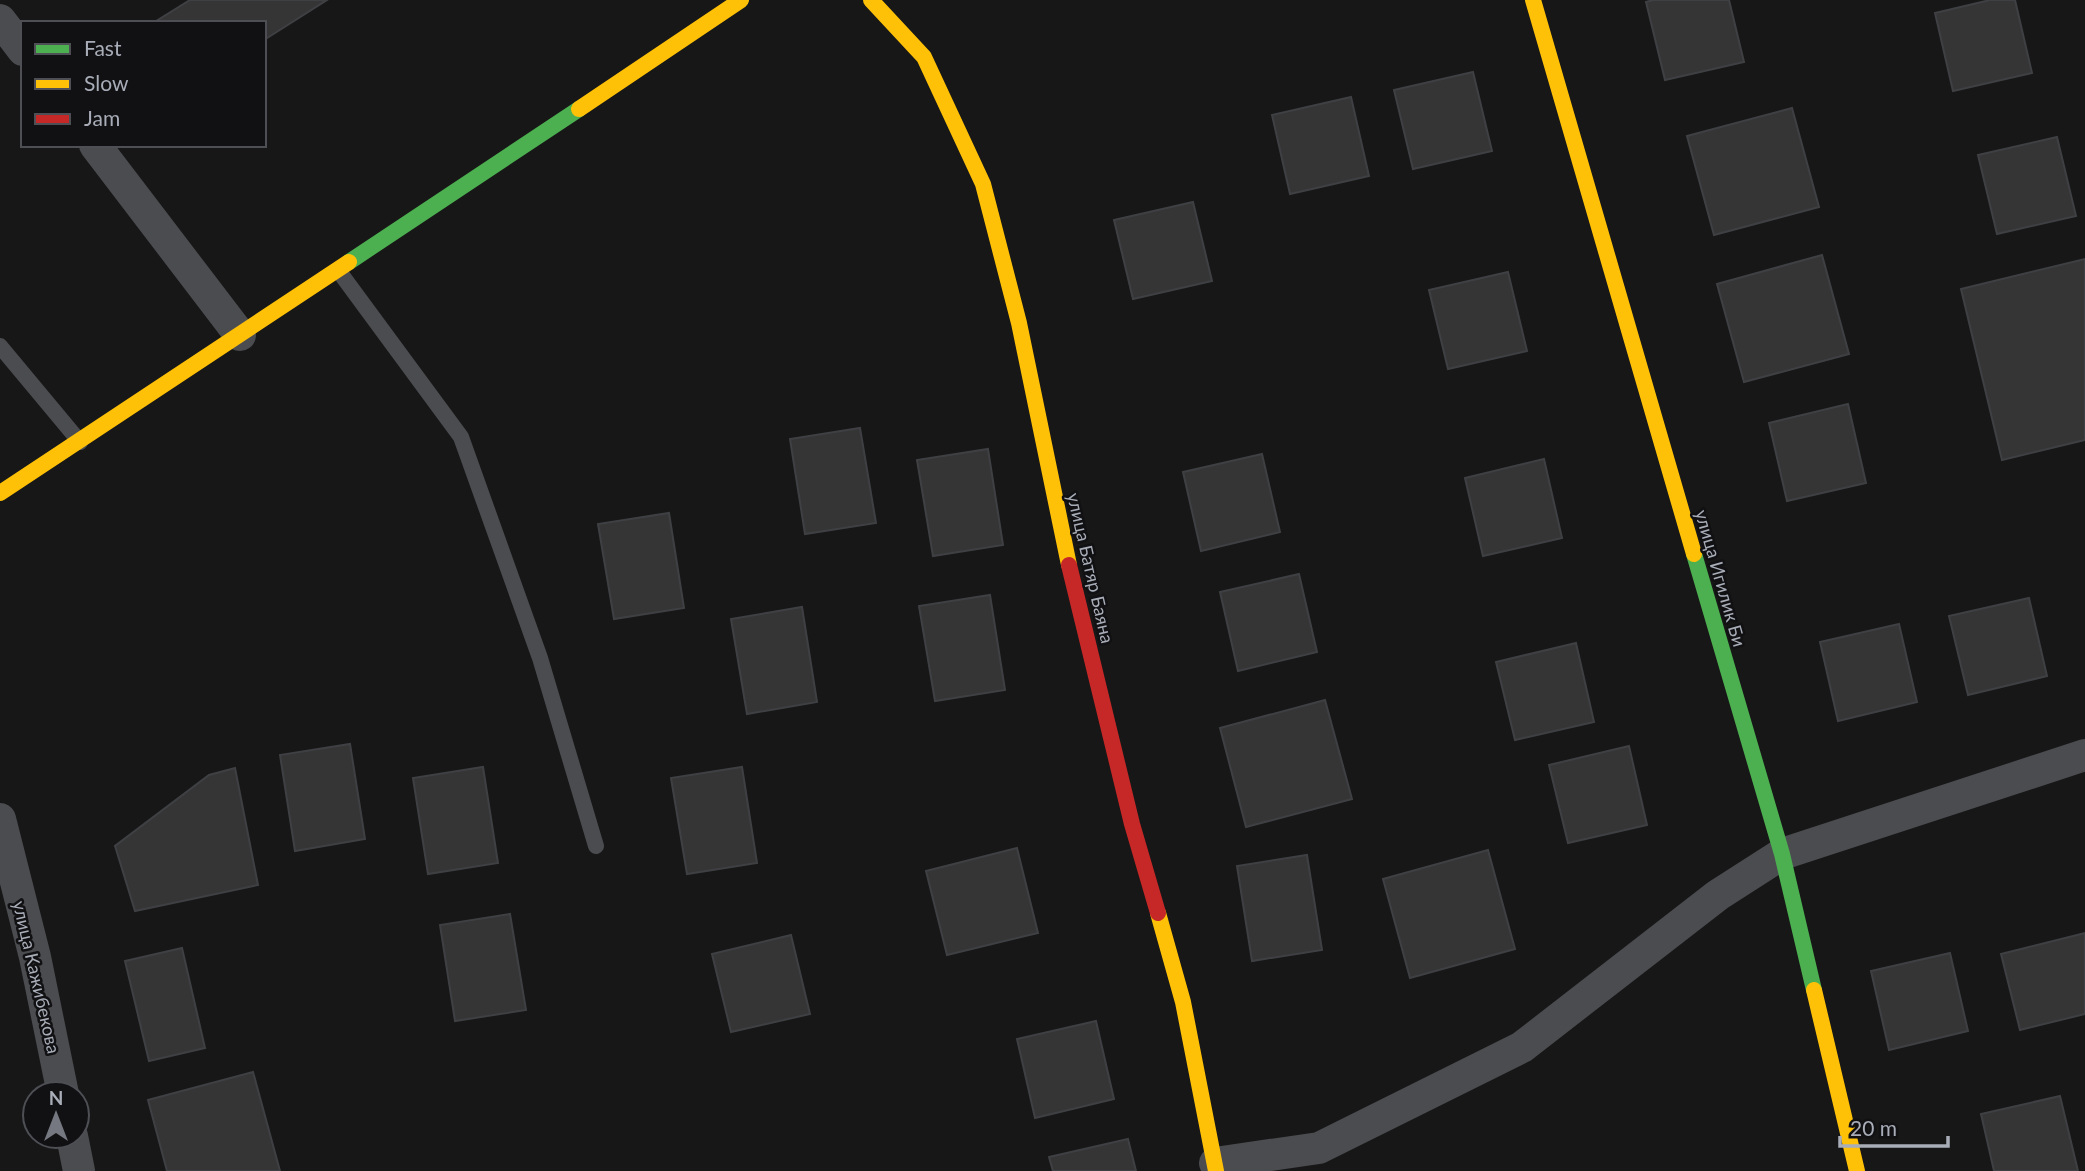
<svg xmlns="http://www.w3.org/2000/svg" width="2085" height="1171" viewBox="0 0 2085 1171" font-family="Lato,sans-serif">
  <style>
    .building { fill: #353536; stroke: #3f4043; stroke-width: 2 }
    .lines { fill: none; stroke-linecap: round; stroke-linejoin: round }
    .lane { stroke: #4b4c50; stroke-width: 16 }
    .street { stroke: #4b4c50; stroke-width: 32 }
    .fast { stroke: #4caf50; stroke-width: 16 }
    .slow { stroke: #ffc107; stroke-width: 16 }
    .jam { stroke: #c62828; stroke-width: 16 }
    .labels { text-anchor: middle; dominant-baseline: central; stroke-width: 5; stroke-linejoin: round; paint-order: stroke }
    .street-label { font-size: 18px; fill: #a8adb8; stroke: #111113 }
  </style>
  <rect width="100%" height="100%" fill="#171717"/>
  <!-- building -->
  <g class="building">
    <polygon points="190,0 327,0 264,40 264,23 153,23"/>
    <polygon points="1653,0 1729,0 1744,62 1665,80 1646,2"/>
    <polygon points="1990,0 2015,0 2032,73 1953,91 1935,13"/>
    <polygon points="1473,72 1492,151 1413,169 1394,90"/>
    <polygon points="1351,97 1369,176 1290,194 1272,115"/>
    <polygon points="1792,108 1819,207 1714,235 1687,136"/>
    <polygon points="2057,137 2076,216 1997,234 1978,155"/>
    <polygon points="1193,202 1212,281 1133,299 1114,220"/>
    <polygon points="1822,255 1849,354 1744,382 1717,284"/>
    <polygon points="2085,259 2085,440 2002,460 1961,289"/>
    <polygon points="1508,272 1527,351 1448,369 1429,290"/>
    <polygon points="1848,404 1866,483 1787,501 1769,423"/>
    <polygon points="860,428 876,523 805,534 790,439"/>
    <polygon points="988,449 1003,545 933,556 917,460"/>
    <polygon points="1262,454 1280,532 1201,551 1183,472"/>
    <polygon points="1544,459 1562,538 1483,556 1465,478"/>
    <polygon points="669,513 684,608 614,619 598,524"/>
    <polygon points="1299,574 1317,652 1238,671 1220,592"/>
    <polygon points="990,595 1005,690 935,701 919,606"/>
    <polygon points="2029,598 2047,676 1968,695 1949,616"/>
    <polygon points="802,607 817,702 747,714 731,619"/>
    <polygon points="1899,624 1917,702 1838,721 1820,642"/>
    <polygon points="1576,643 1594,722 1515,740 1496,662"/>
    <polygon points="1325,700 1352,799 1246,827 1220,728"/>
    <polygon points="350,744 365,839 295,851 280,755"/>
    <polygon points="1629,746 1647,825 1568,843 1549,765"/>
    <polygon points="483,767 498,863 428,874 413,778"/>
    <polygon points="742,767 757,863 687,874 671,778"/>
    <polygon points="235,768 258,885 135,911 115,846 209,775"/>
    <polygon points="1017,848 1038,933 947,955 926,871"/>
    <polygon points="1488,850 1515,949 1410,978 1383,879"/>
    <polygon points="1307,855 1322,950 1252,961 1237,866"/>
    <polygon points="510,914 526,1010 455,1021 440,925"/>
    <polygon points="2085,933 2085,1014 2020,1030 2001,954"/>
    <polygon points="791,935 810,1014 731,1032 712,954"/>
    <polygon points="182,948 205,1048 149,1061 125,961"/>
    <polygon points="1950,953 1968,1031 1889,1050 1871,971"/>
    <polygon points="1096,1021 1114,1099 1035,1118 1017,1039"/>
    <polygon points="253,1072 280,1171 167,1171 148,1100"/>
    <polygon points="2060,1096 2078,1171 1994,1171 1981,1114"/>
    <polygon points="1128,1139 1136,1171 1053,1171 1049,1157"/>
  </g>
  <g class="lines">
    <!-- lane -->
    <g class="lane">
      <polyline points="338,270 461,437 540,658 596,846"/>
      <polyline points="0,346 80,442"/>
    </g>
    <!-- street -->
    <g class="street">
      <polyline points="0,20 23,50"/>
      <polyline points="95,145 240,335"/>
      <polyline points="0,819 35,957 63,1094"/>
      <polyline points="72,1136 79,1171"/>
      <polyline points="1215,1163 1319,1148 1522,1047 1718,895 1782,854 2085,755"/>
    </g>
    <!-- fast -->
    <g class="fast">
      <polyline points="349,262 579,109"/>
      <polyline points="1694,554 1782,854 1814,990"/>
    </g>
    <!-- slow -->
    <g class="slow">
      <polyline points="871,0 924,57 983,184 1019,323 1069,565"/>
      <polyline points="1533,0 1694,554"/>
      <polyline points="579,109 741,0"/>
      <polyline points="0,493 349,262"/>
      <polyline points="1158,913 1183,1002 1216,1171"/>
      <polyline points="1814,990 1857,1171"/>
    </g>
    <!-- jam -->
    <polyline class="jam" points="1069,565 1132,824 1158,913"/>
  </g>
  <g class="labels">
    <!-- street labels -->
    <g class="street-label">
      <text transform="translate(1091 568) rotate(77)">улица Батяр Баяна</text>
      <text transform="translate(1721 578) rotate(74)">улица Игилик Би</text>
      <text transform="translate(37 977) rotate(77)">улица Кажибекова</text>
    </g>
  </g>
  <!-- legend -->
  <rect x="21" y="21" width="245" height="126" fill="#111113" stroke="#4d4f55" stroke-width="2"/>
  <rect x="35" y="44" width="35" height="10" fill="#4caf50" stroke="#4d4f55" stroke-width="2"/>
  <text x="84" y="56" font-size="21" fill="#a8adb8">Fast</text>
  <rect x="35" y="79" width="35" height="10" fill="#ffc107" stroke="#4d4f55" stroke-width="2"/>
  <text x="84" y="91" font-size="21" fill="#a8adb8">Slow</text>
  <rect x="35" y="114" width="35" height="10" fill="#c62828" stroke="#4d4f55" stroke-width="2"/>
  <text x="84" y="126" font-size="21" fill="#a8adb8">Jam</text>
  <!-- north arrow -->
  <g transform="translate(56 1115)"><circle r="33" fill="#111113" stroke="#4d4f55" stroke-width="2"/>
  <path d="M0-5L12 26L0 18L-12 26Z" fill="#757880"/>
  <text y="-10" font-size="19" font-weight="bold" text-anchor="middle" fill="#a8adb8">N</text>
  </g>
  <!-- scale -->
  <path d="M1840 1136v10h108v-10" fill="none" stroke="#a8adb8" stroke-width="3.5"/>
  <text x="1850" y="1136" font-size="21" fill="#a8adb8" stroke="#111113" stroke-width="5" paint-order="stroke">20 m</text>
</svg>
